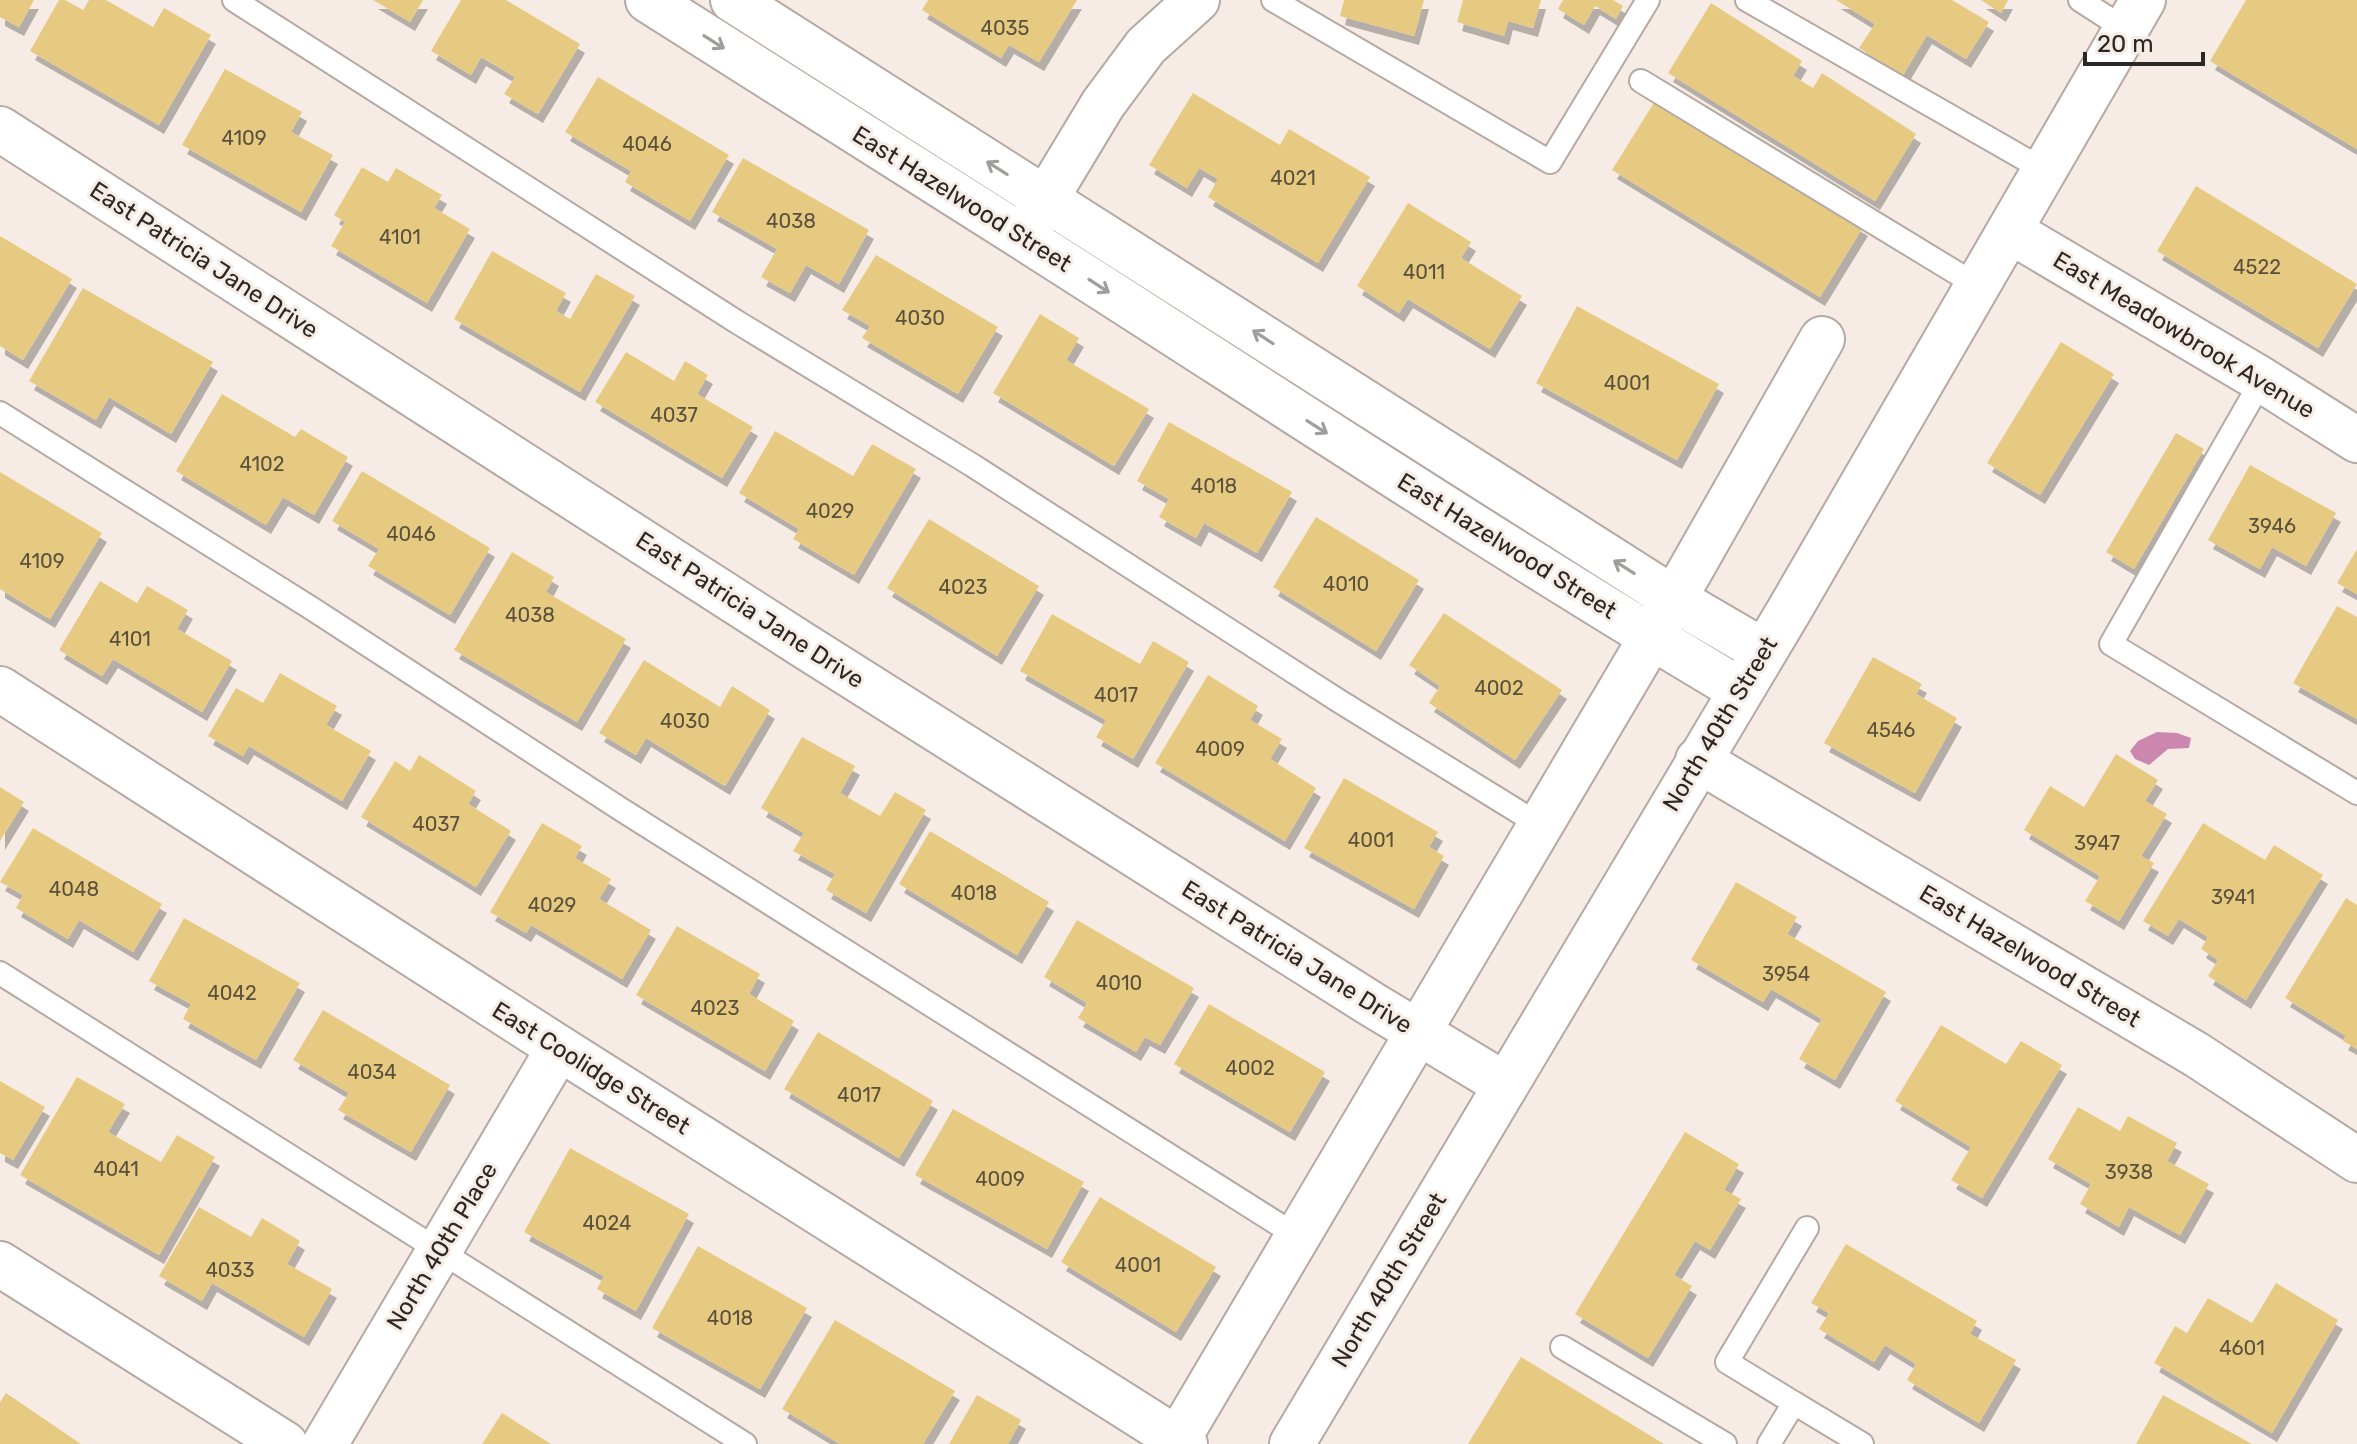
<svg xmlns="http://www.w3.org/2000/svg" width="2357" height="1444" viewBox="0 0 2357 1444" font-family="Rubik,sans-serif">
  <style>
    .water { fill: #cc87af }
    .building { fill: #e7ca81; filter: url(#shadow) }
    .lines { fill: none; stroke-linecap: round; stroke-linejoin: round }
    .lane-casing { stroke: #b4a9a3; stroke-width: 26 }
    .street-casing { stroke: #b4a9a3; stroke-width: 48 }
    .secondary-casing { stroke: #b4a9a3; stroke-width: 48 }
    .lane { stroke: #fff; stroke-width: 22 }
    .street { stroke: #fff; stroke-width: 44 }
    .secondary { stroke: #fff; stroke-width: 44 }
    .oneway { stroke: #a09e9d }
    .labels { text-anchor: middle; dominant-baseline: central; stroke-width: 6; stroke-linejoin: round; paint-order: stroke }
    .number-label { font-size: 20px; fill: #5a503c }
    .street-label { font-size: 24px; fill: #2b2725; stroke: #f7ece5 }
  </style>
  <defs>
    <filter id="shadow"><feDropShadow dx="5" dy="9" stdDeviation="0" flood-color="#0004"/></filter>
  </defs>
  <rect width="100%" height="100%" fill="#f7ece5"/>
  <!-- water -->
  <polygon class="water" points="2157,732 2177,733 2191,738 2189,748 2168,749 2149,765 2135,759 2130,751 2138,741"/>
  <!-- building -->
  <g class="building">
    <polygon points="0,0 34,0 19,27 0,17"/>
    <polygon points="59,0 65,0 83,10 89,0 106,0 153,27 164,8 211,35 159,125 30,51"/>
    <polygon points="373,0 423,0 410,22"/>
    <polygon points="461,0 506,0 580,44 538,114 504,94 515,77 481,57 471,75 431,51"/>
    <polygon points="928,0 1077,0 1039,62 1009,45 1001,58 922,10"/>
    <polygon points="1344,0 1424,0 1414,36 1340,16"/>
    <polygon points="1463,0 1541,0 1533,28 1508,21 1504,36 1457,22"/>
    <polygon points="1563,0 1613,0 1623,6 1616,19 1595,6 1584,25 1558,9"/>
    <polygon points="1836,0 1952,0 1989,22 1966,59 1927,35 1903,75 1859,48 1875,24"/>
    <polygon points="1981,0 2008,0 2001,13"/>
    <polygon points="2246,0 2357,0 2357,149 2210,61"/>
    <polygon points="1711,3 1802,61 1793,76 1813,88 1822,73 1916,134 1875,201 1668,73"/>
    <polygon points="225,69 302,112 291,132 333,155 301,212 182,145"/>
    <polygon points="598,77 729,155 690,221 625,182 631,171 565,132"/>
    <polygon points="1193,93 1280,145 1289,129 1370,177 1318,263 1208,197 1218,179 1199,168 1187,188 1149,165"/>
    <polygon points="1655,101 1863,227 1820,297 1612,170"/>
    <polygon points="743,158 869,230 839,284 806,265 790,293 761,277 777,249 712,212"/>
    <polygon points="362,167 388,182 396,168 442,195 434,208 470,229 427,303 331,246 345,222 334,215"/>
    <polygon points="2196,186 2357,284 2318,348 2157,251"/>
    <polygon points="1408,203 1471,242 1461,258 1522,296 1490,349 1408,299 1399,313 1357,286"/>
    <polygon points="0,236 72,279 23,360 0,346"/>
    <polygon points="492,251 566,293 556,311 570,319 596,274 635,296 580,392 454,319"/>
    <polygon points="876,255 998,327 958,394 862,338 870,326 842,310"/>
    <polygon points="83,288 213,362 171,434 109,397 96,420 29,381"/>
    <polygon points="1577,306 1719,384 1677,460 1536,383"/>
    <polygon points="1040,314 1079,338 1066,360 1149,409 1114,466 993,393"/>
    <polygon points="2061,342 2114,374 2040,495 1987,463"/>
    <polygon points="626,352 674,381 685,361 708,375 697,394 753,427 722,478 595,402"/>
    <polygon points="222,394 295,437 301,429 348,457 314,515 283,497 266,525 176,471"/>
    <polygon points="1169,422 1292,492 1257,553 1204,523 1196,538 1159,517 1169,499 1137,481"/>
    <polygon points="775,431 853,476 872,444 916,469 854,575 793,539 799,529 739,493"/>
    <polygon points="2176,433 2204,449 2134,569 2106,552"/>
    <polygon points="2250,465 2336,513 2306,566 2272,547 2260,569 2208,540"/>
    <polygon points="362,471 490,548 450,615 368,566 379,549 332,521"/>
    <polygon points="0,472 102,533 50,619 0,589"/>
    <polygon points="1316,517 1419,580 1376,651 1273,587"/>
    <polygon points="929,519 1039,586 997,656 887,588"/>
    <polygon points="2357,549 2357,594 2337,583"/>
    <polygon points="512,552 554,577 546,592 626,639 577,722 454,650"/>
    <polygon points="100,581 137,603 147,586 188,610 177,629 232,661 202,712 113,659 102,676 59,650"/>
    <polygon points="2337,606 2357,617 2357,719 2293,683"/>
    <polygon points="1444,613 1562,690 1515,760 1429,703 1440,686 1409,665"/>
    <polygon points="1052,614 1140,664 1153,641 1189,662 1133,759 1096,737 1106,720 1020,671"/>
    <polygon points="1873,657 1922,684 1916,694 1957,718 1915,793 1824,743"/>
    <polygon points="644,660 720,707 732,686 770,710 725,786 646,738 636,755 599,733"/>
    <polygon points="280,673 337,706 326,725 371,751 342,801 249,746 243,756 208,736 236,688 263,703"/>
    <polygon points="1208,675 1258,706 1250,720 1282,739 1270,759 1316,788 1285,841 1155,763"/>
    <polygon points="802,737 855,766 840,793 880,816 895,792 926,810 866,913 826,890 835,874 793,851 804,833 761,808"/>
    <polygon points="2116,754 2158,780 2145,801 2167,814 2141,856 2154,863 2119,921 2085,901 2100,876 2024,830 2050,786 2084,807"/>
    <polygon points="419,755 476,791 468,804 511,831 476,887 361,817 395,761 410,771"/>
    <polygon points="1344,778 1438,832 1429,847 1444,856 1414,909 1304,848"/>
    <polygon points="0,787 24,802 0,841"/>
    <polygon points="542,823 582,846 575,858 611,879 599,899 651,930 622,979 531,925 526,933 490,912"/>
    <polygon points="2203,823 2265,860 2274,845 2323,875 2246,1000 2208,976 2218,960 2201,949 2208,937 2179,919 2168,936 2143,921"/>
    <polygon points="33,828 162,904 133,952 79,920 68,939 16,908 23,895 0,882"/>
    <polygon points="930,831 1049,902 1017,955 899,884"/>
    <polygon points="1736,882 1797,917 1787,934 1886,992 1835,1080 1799,1059 1822,1019 1771,989 1763,1002 1691,960"/>
    <polygon points="2346,898 2357,905 2357,1049 2343,1041 2346,1036 2285,998"/>
    <polygon points="184,918 300,983 256,1060 183,1019 191,1004 149,981"/>
    <polygon points="1077,920 1194,988 1160,1045 1145,1037 1136,1052 1078,1018 1087,1003 1044,977"/>
    <polygon points="677,926 760,974 749,994 794,1021 765,1071 636,995"/>
    <polygon points="1209,1004 1325,1072 1290,1132 1174,1064"/>
    <polygon points="323,1010 450,1085 411,1152 338,1110 349,1093 293,1060"/>
    <polygon points="1941,1025 2006,1064 2021,1041 2062,1065 1982,1198 1951,1180 1971,1147 1895,1101"/>
    <polygon points="818,1032 933,1101 899,1158 784,1089"/>
    <polygon points="77,1077 125,1104 108,1132 161,1162 177,1135 215,1157 159,1255 20,1175"/>
    <polygon points="0,1081 45,1107 13,1160 0,1153"/>
    <polygon points="2078,1107 2120,1131 2128,1116 2177,1143 2167,1161 2209,1184 2180,1235 2129,1207 2119,1227 2080,1204 2091,1184 2048,1159"/>
    <polygon points="953,1109 1084,1182 1047,1249 915,1175"/>
    <polygon points="1685,1132 1739,1164 1724,1190 1741,1199 1710,1250 1695,1241 1674,1275 1692,1286 1648,1358 1575,1314"/>
    <polygon points="570,1148 689,1214 636,1311 597,1289 604,1276 524,1232"/>
    <polygon points="1100,1197 1216,1267 1176,1332 1061,1262"/>
    <polygon points="199,1207 251,1237 262,1218 300,1241 287,1264 332,1289 304,1337 212,1283 202,1301 159,1276"/>
    <polygon points="1846,1244 1977,1321 1970,1334 2016,1360 1979,1423 1907,1380 1916,1364 1885,1345 1874,1362 1819,1329 1829,1313 1811,1303"/>
    <polygon points="698,1246 807,1308 760,1389 652,1328"/>
    <polygon points="2276,1283 2338,1320 2272,1433 2154,1363 2175,1326 2187,1333 2208,1298 2252,1323"/>
    <polygon points="835,1320 955,1391 923,1444 840,1444 782,1409"/>
    <polygon points="1521,1357 1664,1444 1468,1444"/>
    <polygon points="6,1393 81,1444 0,1444 0,1402"/>
    <polygon points="977,1395 1021,1420 1008,1444 949,1444"/>
    <polygon points="2163,1395 2252,1444 2136,1444"/>
    <polygon points="502,1413 551,1444 482,1444"/>
  </g>
  <g class="lines">
    <!-- lane casing -->
    <g class="lane-casing">
      <g id="lane">
        <polyline points="234,0 737,322 972,465 1339,701 1540,825"/>
        <polyline points="1273,0 1550,162 1648,0"/>
        <polyline points="1747,0 2044,170"/>
        <polyline points="2080,0 2125,29"/>
        <polyline points="1641,81 1978,286"/>
        <polyline points="2262,380 2111,644 2357,793"/>
        <polyline points="0,413 311,608 622,810 1297,1236"/>
        <polyline points="0,973 745,1444"/>
        <polyline points="1562,1347 1725,1444"/>
        <polyline points="1794,1403 1727,1362 1807,1228"/>
        <polyline points="1769,1444 1794,1403 1862,1444"/>
      </g>
    </g>
    <!-- street casing -->
    <g class="street-casing">
      <g id="street">
        <path d="M648,0C772,79 897,157 1021,236C1260,388 1496,545 1740,690"/>
        <polyline points="733,0 1674,599 1763,651"/>
        <polyline points="0,129 803,645 1373,1005 1504,1084"/>
        <polyline points="1030,225 1103,104 1146,46 1197,0"/>
        <polyline points="2010,231 2262,380 2357,440"/>
        <polyline points="0,689 559,1048 1185,1444"/>
        <polyline points="1698,760 2197,1055 2357,1160"/>
        <polyline points="0,1264 285,1444"/>
        <polyline points="325,1444 559,1048"/>
        <polyline points="1175,1444 1674,599 1822,339"/>
      </g>
    </g>
    <!-- secondary casing -->
    <g class="secondary-casing">
      <polyline id="secondary" points="1292,1444 1790,609 2143,0"/>
    </g>
    <!-- lane -->
    <use href="#lane" class="lane"/>
    <!-- street -->
    <use href="#street" class="street"/>
    <!-- secondary -->
    <use href="#secondary" class="secondary"/>
  </g>
  <!-- one-way arrows -->
  <defs><path id="oneway-shaft" d="M-6 0H5M1.5-3L5.5 0L1.5 3" fill="none" stroke-width="1.6" stroke-linecap="round" stroke-linejoin="round" transform="scale(2)"/></defs>
  <g class="oneway">
    <use href="#oneway-shaft" transform="translate(714 42) rotate(32)"/>
    <use href="#oneway-shaft" transform="translate(997 168) rotate(-148)"/>
    <use href="#oneway-shaft" transform="translate(1099 286) rotate(33)"/>
    <use href="#oneway-shaft" transform="translate(1263 337) rotate(-147)"/>
    <use href="#oneway-shaft" transform="translate(1317 427) rotate(32)"/>
    <use href="#oneway-shaft" transform="translate(1624 567) rotate(-148)"/>
  </g>
  <g class="labels">
    <!-- number labels -->
    <g class="number-label">
      <text x="1005" y="28">4035</text>
      <text x="244" y="138">4109</text>
      <text x="647" y="144">4046</text>
      <text x="1293" y="178">4021</text>
      <text x="791" y="221">4038</text>
      <text x="400" y="237">4101</text>
      <text x="2257" y="267">4522</text>
      <text x="1424" y="272">4011</text>
      <text x="920" y="318">4030</text>
      <text x="1627" y="383">4001</text>
      <text x="674" y="415">4037</text>
      <text x="262" y="464">4102</text>
      <text x="1214" y="486">4018</text>
      <text x="830" y="511">4029</text>
      <text x="2272" y="526">3946</text>
      <text x="411" y="534">4046</text>
      <text x="42" y="561">4109</text>
      <text x="1346" y="584">4010</text>
      <text x="963" y="587">4023</text>
      <text x="530" y="615">4038</text>
      <text x="130" y="639">4101</text>
      <text x="1499" y="688">4002</text>
      <text x="1116" y="695">4017</text>
      <text x="685" y="721">4030</text>
      <text x="1891" y="730">4546</text>
      <text x="1220" y="749">4009</text>
      <text x="436" y="824">4037</text>
      <text x="1371" y="840">4001</text>
      <text x="2097" y="843">3947</text>
      <text x="74" y="889">4048</text>
      <text x="974" y="893">4018</text>
      <text x="2233" y="897">3941</text>
      <text x="552" y="905">4029</text>
      <text x="1786" y="974">3954</text>
      <text x="1119" y="983">4010</text>
      <text x="232" y="993">4042</text>
      <text x="715" y="1008">4023</text>
      <text x="1250" y="1068">4002</text>
      <text x="372" y="1072">4034</text>
      <text x="859" y="1095">4017</text>
      <text x="116" y="1169">4041</text>
      <text x="2129" y="1172">3938</text>
      <text x="1000" y="1179">4009</text>
      <text x="607" y="1223">4024</text>
      <text x="1138" y="1265">4001</text>
      <text x="230" y="1270">4033</text>
      <text x="730" y="1318">4018</text>
      <text x="2242" y="1348">4601</text>
    </g>
    <!-- street labels -->
    <g class="street-label">
      <text transform="translate(962 199) rotate(32)">East Hazelwood Street</text>
      <text transform="translate(204 260) rotate(33)">East Patricia Jane Drive</text>
      <text transform="translate(2184 335) rotate(31)">East Meadowbrook Avenue</text>
      <text transform="translate(1507 546) rotate(32)">East Hazelwood Street</text>
      <text transform="translate(750 610) rotate(33)">East Patricia Jane Drive</text>
      <text transform="translate(1720 724) rotate(-59)">North 40th Street</text>
      <text transform="translate(2030 956) rotate(31)">East Hazelwood Street</text>
      <text transform="translate(1297 957) rotate(32)">East Patricia Jane Drive</text>
      <text transform="translate(591 1068) rotate(32)">East Coolidge Street</text>
      <text transform="translate(442 1246) rotate(-59)">North 40th Place</text>
      <text transform="translate(1389 1280) rotate(-59)">North 40th Street</text>
    </g>
  </g>
  <!-- scale -->
  <path d="M2085 52v12h118v-12" fill="none" stroke="#2b2725" stroke-width="4"/>
  <text x="2097" y="52" font-size="24" fill="#2b2725" stroke="#f7ece5" stroke-width="6" paint-order="stroke">20 m</text>
</svg>
